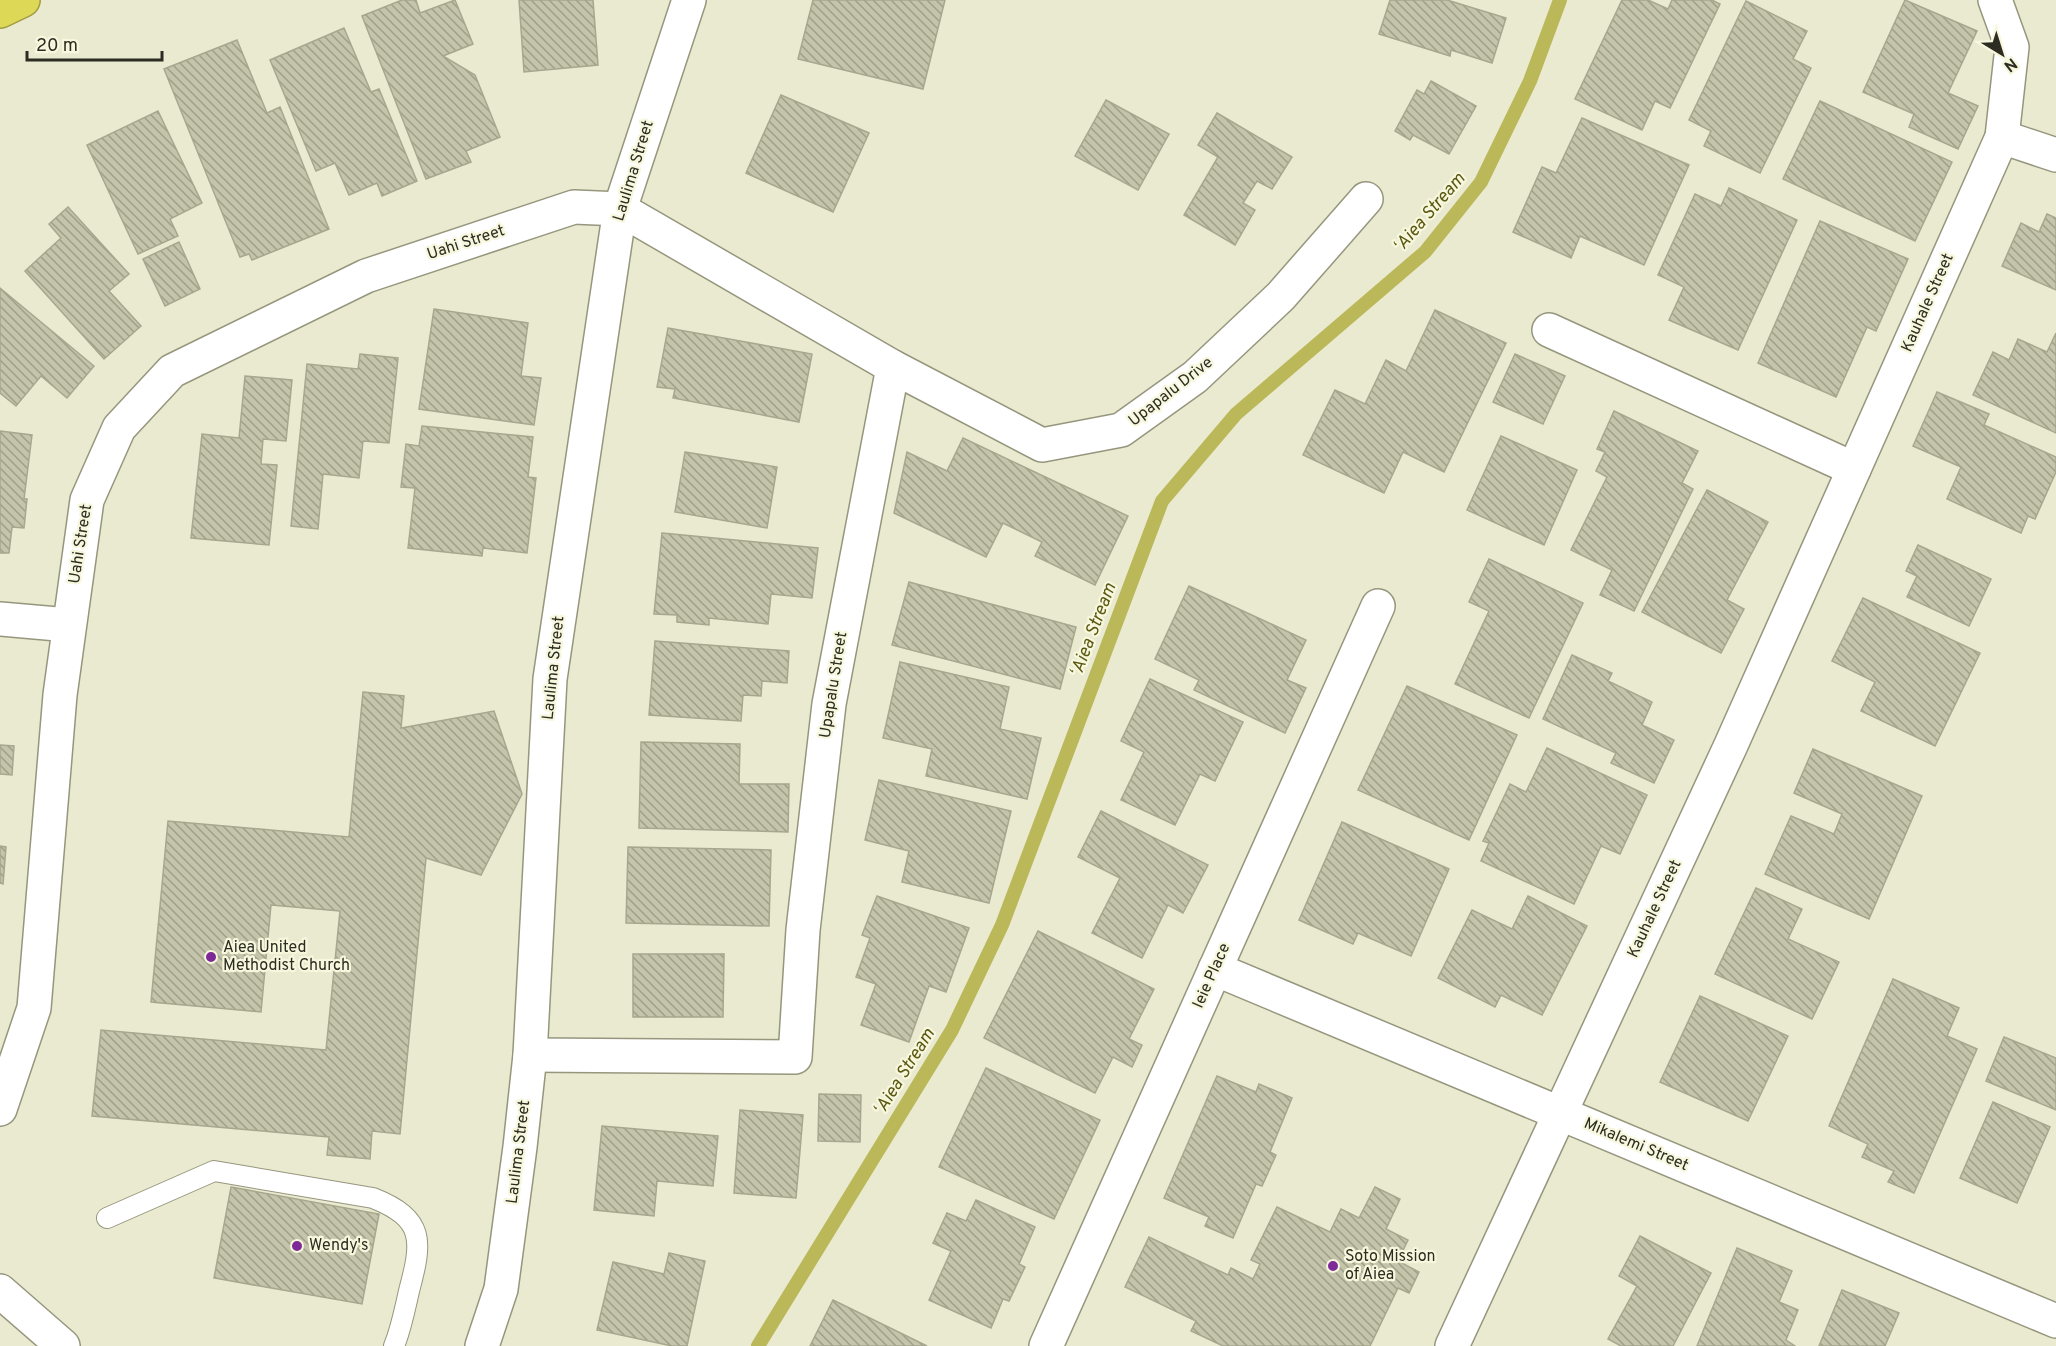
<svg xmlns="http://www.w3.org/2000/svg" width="2056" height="1346" viewBox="0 0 2056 1346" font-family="Overpass,sans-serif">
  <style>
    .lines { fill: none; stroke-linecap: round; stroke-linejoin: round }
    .stream { stroke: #bbb85a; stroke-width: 14 }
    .building { fill: url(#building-back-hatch); stroke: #a7a78e; stroke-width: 1.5 }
    .lane-casing { stroke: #96967e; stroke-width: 22 }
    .street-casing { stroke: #96967e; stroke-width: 36 }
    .secondary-casing { stroke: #96967e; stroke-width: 36 }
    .highway-casing { stroke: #9f9c44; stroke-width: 36 }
    .lane { stroke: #fff; stroke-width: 20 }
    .street { stroke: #fff; stroke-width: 33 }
    .secondary { stroke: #fff; stroke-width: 33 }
    .highway { stroke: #ddd856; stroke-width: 33 }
    .poi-dot { fill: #7e2998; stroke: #f7f7dd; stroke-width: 2 }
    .labels { text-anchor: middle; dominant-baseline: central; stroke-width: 4.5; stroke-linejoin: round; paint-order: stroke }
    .street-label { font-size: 16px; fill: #2c2c22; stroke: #f7f7dd }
    .poi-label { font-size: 16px; fill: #2c2c22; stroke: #f7f7dd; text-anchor: start }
    .water-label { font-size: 18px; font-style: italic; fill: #5b5812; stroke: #f7f7dd }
  </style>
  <defs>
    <pattern id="building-back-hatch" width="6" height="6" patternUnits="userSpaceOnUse" patternTransform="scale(1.5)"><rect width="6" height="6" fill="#c4c4aa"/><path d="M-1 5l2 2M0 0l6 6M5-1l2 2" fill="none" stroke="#9f9f8a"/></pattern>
  </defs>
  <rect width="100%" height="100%" fill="#eaead0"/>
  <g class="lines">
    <!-- stream -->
    <polyline class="stream" points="758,1346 952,1030 1002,925 1162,501 1236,414 1425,252 1481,182 1530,81 1560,0"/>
  </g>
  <!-- building -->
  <g class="building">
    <polygon points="402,0 416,0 420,13 455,0 473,44 443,56 475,75 500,137 466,151 471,162 426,179 362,16"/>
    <polygon points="519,0 593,0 598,65 524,72"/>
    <polygon points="813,0 945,0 923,89 798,59"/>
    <polygon points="1390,0 1447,0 1506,18 1492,63 1451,50 1450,56 1379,34"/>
    <polygon points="1622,0 1648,0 1668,9 1672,0 1712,0 1720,4 1670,108 1655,101 1642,130 1575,99"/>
    <polygon points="1905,0 1977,31 1948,93 1978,106 1958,149 1909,127 1914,114 1863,92"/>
    <polygon points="1746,1 1807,31 1793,59 1811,68 1760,173 1704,146 1711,131 1689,120"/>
    <polygon points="344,28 371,92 379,89 417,181 382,196 377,183 349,195 335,163 316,171 270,60"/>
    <polygon points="237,40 267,113 280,107 329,229 252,260 249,254 240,257 164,69"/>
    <polygon points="1431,81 1476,106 1449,154 1413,135 1410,140 1395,131 1417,90 1424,94"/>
    <polygon points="781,95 869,133 833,212 746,173"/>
    <polygon points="1106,100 1169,134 1138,190 1075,156"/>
    <polygon points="1820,101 1952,162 1915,241 1783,179"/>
    <polygon points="158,111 202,203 170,219 178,236 138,254 87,145"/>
    <polygon points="1217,113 1292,157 1272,189 1257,181 1243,203 1255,210 1235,245 1184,215 1218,157 1198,145"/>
    <polygon points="1582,118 1689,165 1644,265 1580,236 1571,258 1513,232 1542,167 1556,173"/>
    <polygon points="1729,188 1797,220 1738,350 1669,320 1684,287 1658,275 1695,194 1721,206"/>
    <polygon points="68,207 129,274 109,291 141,326 104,359 25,271 61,238 49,224"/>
    <polygon points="2047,214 2056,218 2056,290 2002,266 2021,223 2039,232"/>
    <polygon points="1820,221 1908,259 1876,331 1867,327 1836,397 1758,363"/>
    <polygon points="179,242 200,289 165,306 143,259"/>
    <polygon points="0,288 94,366 67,398 41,376 16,406 0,393"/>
    <polygon points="434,309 528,323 521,376 541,378 534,425 419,409"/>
    <polygon points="1435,310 1506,343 1444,472 1403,452 1384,493 1303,455 1335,390 1365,404 1386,360 1406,371"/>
    <polygon points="668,328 812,354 799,422 673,398 675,389 657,387"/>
    <polygon points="2056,333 2056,433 1973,395 1993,352 2009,360 2018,339 2047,352"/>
    <polygon points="360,354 398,358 389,443 363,441 359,478 323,474 318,529 291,526 307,364 358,369"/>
    <polygon points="1515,354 1565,376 1543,424 1493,402"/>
    <polygon points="245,376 292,380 286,441 263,439 261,464 277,465 269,545 191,538 202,434 239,438"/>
    <polygon points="1937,392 1989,414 1984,425 2056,457 2056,472 2035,519 2028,516 2021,533 1947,499 1961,467 1913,446"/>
    <polygon points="1614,411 1698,451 1682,483 1693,489 1634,611 1600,595 1612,570 1571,550 1607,477 1596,471 1605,452 1597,449"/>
    <polygon points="422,426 533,437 528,477 536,478 527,553 483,548 482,556 408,548 415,488 401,487 406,444 419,446"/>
    <polygon points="0,431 32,435 24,499 27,499 24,528 12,527 9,553 0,553"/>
    <polygon points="1501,436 1577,470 1544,545 1467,510"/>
    <polygon points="963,438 1128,516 1095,585 1035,556 1042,542 1003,523 986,557 894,513 907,452 947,471"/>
    <polygon points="685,452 777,467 767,528 675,512"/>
    <polygon points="1707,490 1768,522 1727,600 1744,609 1721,653 1642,612"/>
    <polygon points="662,533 818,548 812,598 771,594 768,624 709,618 709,625 677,622 677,615 654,614"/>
    <polygon points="1918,545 1991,579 1969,626 1907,597 1917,576 1906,571"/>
    <polygon points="1489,559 1583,603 1529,718 1455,684 1489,611 1469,602"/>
    <polygon points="909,582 1076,627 1060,689 892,645"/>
    <polygon points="1189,586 1306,640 1287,680 1306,688 1285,733 1194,690 1199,680 1155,659"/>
    <polygon points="1863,598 1980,653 1935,746 1861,711 1875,682 1832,661"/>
    <polygon points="655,641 789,651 787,683 762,681 761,696 743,695 741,721 649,715"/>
    <polygon points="1572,655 1612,673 1608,681 1652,702 1642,725 1674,740 1654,783 1611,763 1616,753 1543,719"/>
    <polygon points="900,662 1009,687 1000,729 1041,738 1027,799 926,776 932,749 883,738"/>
    <polygon points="1150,679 1243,722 1215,781 1200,774 1175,825 1121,800 1144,752 1121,741"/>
    <polygon points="1407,686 1517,735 1469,840 1358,790"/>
    <polygon points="363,692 404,696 401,728 494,711 522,794 481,875 426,858 400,1134 372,1131 370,1159 327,1155 329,1137 92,1116 101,1030 326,1050 340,911 271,905 261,1012 151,1002 168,821 349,837"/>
    <polygon points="641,742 740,744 739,784 789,784 788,832 639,828"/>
    <polygon points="0,745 14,746 12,775 0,774"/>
    <polygon points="1547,748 1647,795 1620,854 1601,846 1574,904 1481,861 1489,843 1483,841 1510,784 1526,792"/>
    <polygon points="1813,749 1922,796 1869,919 1765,874 1791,816 1834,834 1842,814 1794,793"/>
    <polygon points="879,780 1011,811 989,903 902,882 909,851 865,840"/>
    <polygon points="1101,811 1208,865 1183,913 1168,905 1142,958 1092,933 1120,878 1078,857"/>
    <polygon points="1342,822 1449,869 1411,956 1358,933 1353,944 1299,920"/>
    <polygon points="0,846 6,847 3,884 0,883"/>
    <polygon points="628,847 771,850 769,926 626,923"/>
    <polygon points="1756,888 1802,909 1788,939 1839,962 1812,1019 1715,974"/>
    <polygon points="877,896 969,928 946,992 929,986 909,1042 861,1025 876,984 856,977 870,938 862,935"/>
    <polygon points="1528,896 1587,926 1542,1015 1501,995 1495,1007 1438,978 1472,910 1512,929"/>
    <polygon points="1038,931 1154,989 1129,1039 1142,1045 1132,1067 1113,1057 1095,1093 984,1038"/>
    <polygon points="633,954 724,954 723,1017 633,1017"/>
    <polygon points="1893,979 1959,1008 1947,1036 1977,1049 1914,1193 1888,1182 1894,1171 1862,1157 1868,1144 1829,1126"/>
    <polygon points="1700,996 1788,1036 1748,1121 1660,1082"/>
    <polygon points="2004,1037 2056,1058 2056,1110 1986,1081"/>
    <polygon points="986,1068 1100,1120 1054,1219 939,1167"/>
    <polygon points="1217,1076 1256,1092 1259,1084 1292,1098 1270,1152 1276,1155 1262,1186 1256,1184 1233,1238 1205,1226 1209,1217 1164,1198"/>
    <polygon points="819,1094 861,1095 860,1142 818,1141"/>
    <polygon points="1993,1102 2050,1127 2017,1203 1960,1178"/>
    <polygon points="740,1110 803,1115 796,1198 734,1193"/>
    <polygon points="602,1126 718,1136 713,1186 657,1181 654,1216 594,1210"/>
    <polygon points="231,1187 379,1214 362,1304 214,1278"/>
    <polygon points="1375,1187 1400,1199 1386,1229 1408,1240 1398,1261 1419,1272 1409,1293 1398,1288 1370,1346 1223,1346 1191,1331 1196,1321 1125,1287 1149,1237 1228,1275 1231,1268 1253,1279 1260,1264 1251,1260 1277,1207 1330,1232 1341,1209 1359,1218"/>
    <polygon points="976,1200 1035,1227 1019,1264 1025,1267 1009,1301 1003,1299 991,1328 929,1300 951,1251 933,1243 947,1213 966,1221"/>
    <polygon points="1640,1236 1711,1273 1673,1346 1621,1346 1608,1339 1637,1286 1619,1276"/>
    <polygon points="1737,1248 1792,1271 1779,1302 1798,1310 1786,1340 1795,1346 1697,1346"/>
    <polygon points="669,1253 705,1261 687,1346 672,1346 597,1330 613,1262 664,1274"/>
    <polygon points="1842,1290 1899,1313 1885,1346 1819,1346"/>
    <polygon points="833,1300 927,1346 810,1346"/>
  </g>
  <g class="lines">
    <!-- lane casing -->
    <g class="lane-casing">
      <path id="lane" d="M107,1218L214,1171L373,1198C426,1219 422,1242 409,1291C405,1309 401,1329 394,1346"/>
    </g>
    <!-- street casing -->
    <g class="street-casing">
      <g id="street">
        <polyline points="2002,137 2056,155"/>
        <polyline points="1549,330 1854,469"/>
        <polyline points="0,619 69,625"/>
        <polyline points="1215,969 2056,1321"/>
        <polyline points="530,1055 795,1057 803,930 829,704 893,367"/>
        <polyline points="0,1109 34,1008 60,695 87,500 119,428 172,371 366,276 574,207 620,209 893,367 1042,445 1121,430 1195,377 1281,296 1366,199"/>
        <polyline points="482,1346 501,1289 520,1147 530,1055 550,679 620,209 689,0"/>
        <polyline points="1046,1346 1378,606"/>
        <polyline points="1452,1346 1731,745 2002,137 2012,47 1995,0"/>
      </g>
    </g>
    <!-- secondary casing -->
    <g class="secondary-casing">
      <polyline id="secondary" points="0,1291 63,1346"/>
    </g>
    <!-- highway casing -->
    <g class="highway-casing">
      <polyline id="highway" points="0,11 23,0"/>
    </g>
    <!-- lane -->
    <use href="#lane" class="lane"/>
    <!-- street -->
    <use href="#street" class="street"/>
    <!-- secondary -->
    <use href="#secondary" class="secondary"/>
    <!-- highway -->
    <use href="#highway" class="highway"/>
  </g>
  <!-- markers -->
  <g class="poi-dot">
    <circle cx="211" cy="957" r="6"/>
    <circle cx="297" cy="1246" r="6"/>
    <circle cx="1333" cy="1266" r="6"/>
  </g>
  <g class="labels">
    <!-- street labels -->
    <g class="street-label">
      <text transform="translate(634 171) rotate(-73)">Laulima Street</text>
      <text transform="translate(466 243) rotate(-18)">Uahi Street</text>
      <text transform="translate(1928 303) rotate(-66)">Kauhale Street</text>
      <text transform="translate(1171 392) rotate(-38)">Upapalu Drive</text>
      <text transform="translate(81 544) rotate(-81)">Uahi Street</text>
      <text transform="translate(554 668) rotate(-84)">Laulima Street</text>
      <text transform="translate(834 685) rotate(-81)">Upapalu Street</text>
      <text transform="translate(1655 909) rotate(-65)">Kauhale Street</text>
      <text transform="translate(1212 976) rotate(-66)">Ieie Place</text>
      <text transform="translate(1636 1145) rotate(23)">Mikalemi Street</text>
      <text transform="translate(519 1152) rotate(-83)">Laulima Street</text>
    </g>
    <!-- poi labels -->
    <g class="poi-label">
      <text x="223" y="948">Aiea United<tspan x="223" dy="18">Methodist Church</tspan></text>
      <text x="309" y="1246">Wendy's</text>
      <text x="1345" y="1257">Soto Mission<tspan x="1345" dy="18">of Aiea</tspan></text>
    </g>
    <!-- water labels -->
    <g class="water-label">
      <text transform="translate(1430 213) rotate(-49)">ʻAiea Stream</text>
      <text transform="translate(1094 630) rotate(-69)">ʻAiea Stream</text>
      <text transform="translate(905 1072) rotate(-58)">ʻAiea Stream</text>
    </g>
  </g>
  <!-- north arrow -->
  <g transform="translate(2002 54) rotate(142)" stroke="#f7f7dd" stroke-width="4.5" paint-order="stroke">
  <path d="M0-4.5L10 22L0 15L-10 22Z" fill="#2c2c22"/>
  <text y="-9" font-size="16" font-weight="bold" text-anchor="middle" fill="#2c2c22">N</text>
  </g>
  <!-- scale -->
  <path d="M27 51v9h135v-9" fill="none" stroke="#2c2c22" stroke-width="3"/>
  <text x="36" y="51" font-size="18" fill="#2c2c22" stroke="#f7f7dd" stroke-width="4.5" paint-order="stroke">20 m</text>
</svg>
